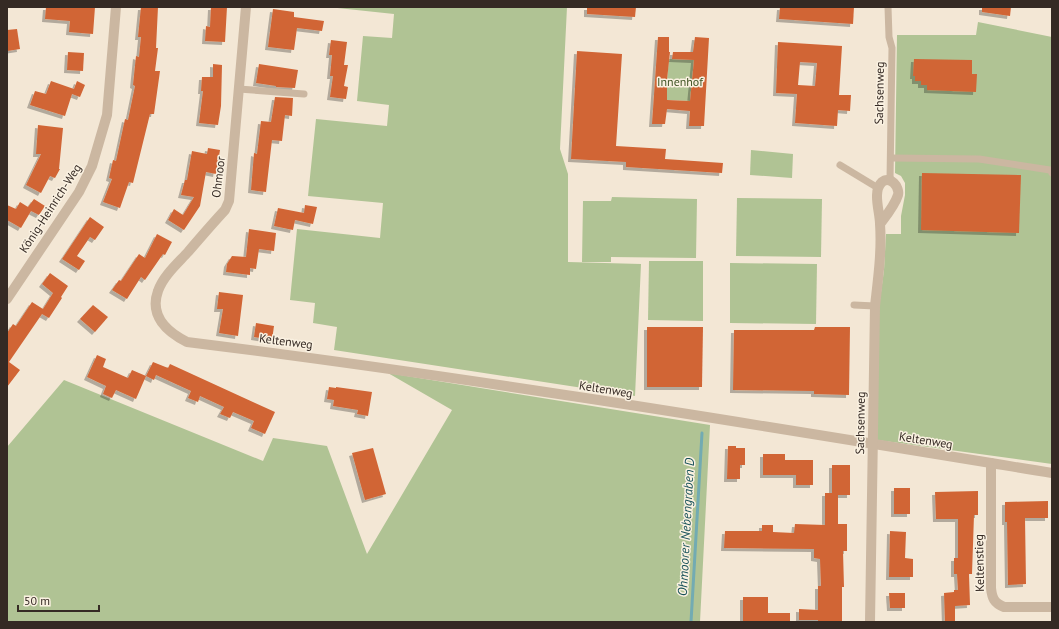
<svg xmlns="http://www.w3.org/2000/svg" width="1059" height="629" viewBox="0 0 1059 629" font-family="'PT Sans',sans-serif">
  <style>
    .green { fill: #b0c394 }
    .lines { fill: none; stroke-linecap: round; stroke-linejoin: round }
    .stream { stroke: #72abb2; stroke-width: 3 }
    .building { fill: #d16535; fill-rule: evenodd; filter: url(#shadow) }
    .service { stroke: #cbb7a1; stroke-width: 7 }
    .minor { stroke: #cbb7a1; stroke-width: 10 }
    .labels { text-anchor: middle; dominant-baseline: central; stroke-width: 3; stroke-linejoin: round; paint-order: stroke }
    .park-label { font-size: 12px; fill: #415526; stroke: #faf1e1 }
    .street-label { font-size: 12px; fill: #352a24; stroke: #faf1e1 }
    .water-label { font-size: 13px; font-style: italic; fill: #175159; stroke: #faf1e1 }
  </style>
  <defs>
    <filter id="shadow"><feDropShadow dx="-3" dy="3" stdDeviation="0" flood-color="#0004"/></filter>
  </defs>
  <rect width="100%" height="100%" fill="#f3e7d5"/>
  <!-- green -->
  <g class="green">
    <polygon points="328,7 567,7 560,149 568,174 568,262 641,264 635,396 334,350 337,327 313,323 315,303 290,300 297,229 380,238 383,203 308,196 316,119 387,126 389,105 357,101 363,36 392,38 394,14"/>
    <polygon points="978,22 1052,37 1052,464 877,440 879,307 884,270 886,234 901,234 901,216 905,195 905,183 901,176 895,173 897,35 976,35"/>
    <polygon points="669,59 694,60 690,101 667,100 667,80"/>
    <polygon points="751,150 793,154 792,178 750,175"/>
    <polygon points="612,197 697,199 696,258 611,257 611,262 582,262 583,201 611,201"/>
    <polygon points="737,198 822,199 821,257 736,256"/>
    <polygon points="649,261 703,261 703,321 648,320"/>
    <polygon points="730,263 817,264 816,324 730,323"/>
    <polygon points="388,373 710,425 700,622 7,622 7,447 64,380 263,461 273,438 327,446 367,554 452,410"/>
  </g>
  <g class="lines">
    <!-- stream -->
    <polyline class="stream" points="691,622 702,433"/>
  </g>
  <!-- building -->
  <g class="building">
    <polygon points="46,7 95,7 93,34 69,32 70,21 45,19"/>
    <polygon points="141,7 158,7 156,48 158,48 155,71 160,71 154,114 150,114 133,183 129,182 120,208 103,202 112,179 109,178 113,160 116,161 125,119 128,120 135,86 133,85 136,56 139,57 141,37 138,37"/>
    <polygon points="211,7 227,7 225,42 205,41 206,26 210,27"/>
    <polygon points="587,7 636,7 635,17 587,14"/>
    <polygon points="780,7 854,7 853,24 779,19"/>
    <polygon points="982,7 1011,7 1010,16 982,12"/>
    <polygon points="273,9 294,12 294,17 324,21 322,31 297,28 294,50 268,47"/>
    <polygon points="17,29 20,49 7,51 7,30"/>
    <polygon points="658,37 669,37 669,52 670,52 667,80 667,100 690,101 694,60 672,59 673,52 693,52 695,37 709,38 704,126 689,126 690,111 667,109 665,124 652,124"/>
    <polygon points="331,40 347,42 344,65 348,65 344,86 348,87 346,99 330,97 333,76 330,76 332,55 329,55"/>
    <path d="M778,42L842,46L839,95H851L850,111L838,110L837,126L795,123L797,94L776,93ZM800,62L817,63L815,86L798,85Z"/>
    <polygon points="577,51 622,54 616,146 666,149 665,159 723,163 722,173 626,167 626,162 571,159"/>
    <polygon points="68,52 84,53 83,71 67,70"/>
    <polygon points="914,59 972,60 972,74 977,74 976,92 927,90 927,85 921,85 921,81 915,81 915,76 913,76"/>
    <polygon points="213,64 222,65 221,106 218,125 199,123 203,91 201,91 202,77 213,77"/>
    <polygon points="259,64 298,70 295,88 276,87 276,86 256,83"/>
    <polygon points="51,81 74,89 77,81 85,85 80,97 72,94 65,116 30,105 35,91 46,94"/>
    <polygon points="275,97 293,98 292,116 285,115 282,141 272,140 266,192 251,190 254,153 257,154 261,121 271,122"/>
    <polygon points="38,125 63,128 59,169 60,169 55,178 50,176 41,193 26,185 41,154 36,154"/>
    <polygon points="208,148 220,150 216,174 206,172 200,206 184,230 168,220 174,209 183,215 194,197 181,195 185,180 187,180 192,151 207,154"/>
    <polygon points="922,173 1021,175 1019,233 921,230"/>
    <polygon points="34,199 45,206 39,215 31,211 21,228 7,220 7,205 16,209 20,202 28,207"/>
    <polygon points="305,205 317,207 313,224 295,220 293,230 274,226 278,208 304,213"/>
    <polygon points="90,217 104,227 95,240 90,237 77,256 85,261 79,270 62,259"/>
    <polygon points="249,229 276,233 274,251 259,249 256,269 250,268 250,275 226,272 227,264 232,256 246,257"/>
    <polygon points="157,234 172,242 165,255 163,254 145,280 141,277 127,299 112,290 119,280 121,281 139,254 145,258"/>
    <polygon points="50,273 68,286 61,297 62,298 49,318 42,314 9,362 20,370 7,387 7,333 13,324 16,326 32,302 43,309 53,293 42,284"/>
    <polygon points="219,292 243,295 238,336 219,333 223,309 217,309"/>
    <polygon points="93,305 108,317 95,332 80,319"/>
    <polygon points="256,323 274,326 272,340 254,337"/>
    <polygon points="647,327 703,327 702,387 647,387"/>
    <polygon points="815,327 850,327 849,395 814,394 814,391 733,390 734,330 814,330"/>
    <polygon points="97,355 106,359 103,367 128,378 132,370 146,376 136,399 116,390 112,398 103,394 106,386 87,377"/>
    <polygon points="153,362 168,368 170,364 275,412 265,434 251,428 254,421 233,412 230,418 220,414 224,407 200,396 198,402 188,398 191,391 156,375 154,380 146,376"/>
    <polygon points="329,387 336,388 336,387 372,392 368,416 357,414 358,410 333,406 334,400 327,399"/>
    <polygon points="728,446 736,446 736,448 745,448 745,465 740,465 740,479 727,479"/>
    <polygon points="373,448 386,494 365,500 352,453"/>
    <polygon points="763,454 785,454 785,460 813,460 813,485 796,485 796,475 763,475"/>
    <polygon points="832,465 850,465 850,495 838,495 838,524 847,524 847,551 843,551 844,587 842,587 842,622 818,622 818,620 799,620 799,609 818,610 818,586 821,586 820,559 814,558 814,549 724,548 725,531 762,531 762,525 773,525 773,532 794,533 795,524 825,525 825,493 832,493"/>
    <rect x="894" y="488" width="16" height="26"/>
    <polygon points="978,491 978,515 974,515 972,574 969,574 970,605 955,606 955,622 945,622 944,593 954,592 954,590 958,590 957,574 954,574 954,558 958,558 958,519 936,519 935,492"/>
    <polygon points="1048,501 1048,518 1025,518 1026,584 1008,585 1007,522 1005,522 1005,502"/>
    <polygon points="890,531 906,532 905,558 913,559 913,577 889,577"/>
    <polygon points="889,593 905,593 905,608 890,608"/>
    <polygon points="743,597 768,597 768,613 790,613 790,622 743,622"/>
  </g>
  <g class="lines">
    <!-- service -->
    <g class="service">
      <polyline points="888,7 889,37 892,48 890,180"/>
      <polyline points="239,89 304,94"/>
      <polyline points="891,158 979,159 1050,170 1052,173"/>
      <polyline points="840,165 878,188"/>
      <polyline points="854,305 875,306"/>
    </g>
    <!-- minor -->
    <g class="minor">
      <path d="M246,7L229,201L225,210C212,224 200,238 188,252C178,263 163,276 158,291C149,316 167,332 187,342C476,378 764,426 1052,473"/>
      <polyline points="7,299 79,192 92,166 107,115 116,7"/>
      <path d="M991,463V588C992,598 994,603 1004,607H1052"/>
      <path d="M870,622L875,306C878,279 882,251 880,224C880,212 872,191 882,182C890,175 900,187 898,195C895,205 886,216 880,224"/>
    </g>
  </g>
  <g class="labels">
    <!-- park labels -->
    <g class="park-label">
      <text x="680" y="81">Innenhof</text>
    </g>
    <!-- street labels -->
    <g class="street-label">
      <text transform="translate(879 93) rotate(-89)">Sachsenweg</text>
      <text transform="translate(218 177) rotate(-83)">Ohmoor</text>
      <text transform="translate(50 208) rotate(-57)">König-Heinrich-Weg</text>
      <text transform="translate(286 341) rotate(7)">Keltenweg</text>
      <text transform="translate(606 389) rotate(9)">Keltenweg</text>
      <text transform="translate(860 423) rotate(-89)">Sachsenweg</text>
      <text transform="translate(926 440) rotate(9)">Keltenweg</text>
      <text transform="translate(979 563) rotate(-91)">Keltenstieg</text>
    </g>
    <!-- water labels -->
    <g class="water-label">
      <text transform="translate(686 527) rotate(-87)">Ohmoorer Nebengraben D</text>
    </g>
  </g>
  <!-- border -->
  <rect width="1059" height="629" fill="none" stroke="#352a24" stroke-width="16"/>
  <!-- scale -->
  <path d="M18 605v6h81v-6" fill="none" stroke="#352a24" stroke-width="2"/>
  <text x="24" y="605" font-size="12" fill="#352a24" stroke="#faf1e1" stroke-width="3" paint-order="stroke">50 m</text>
</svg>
